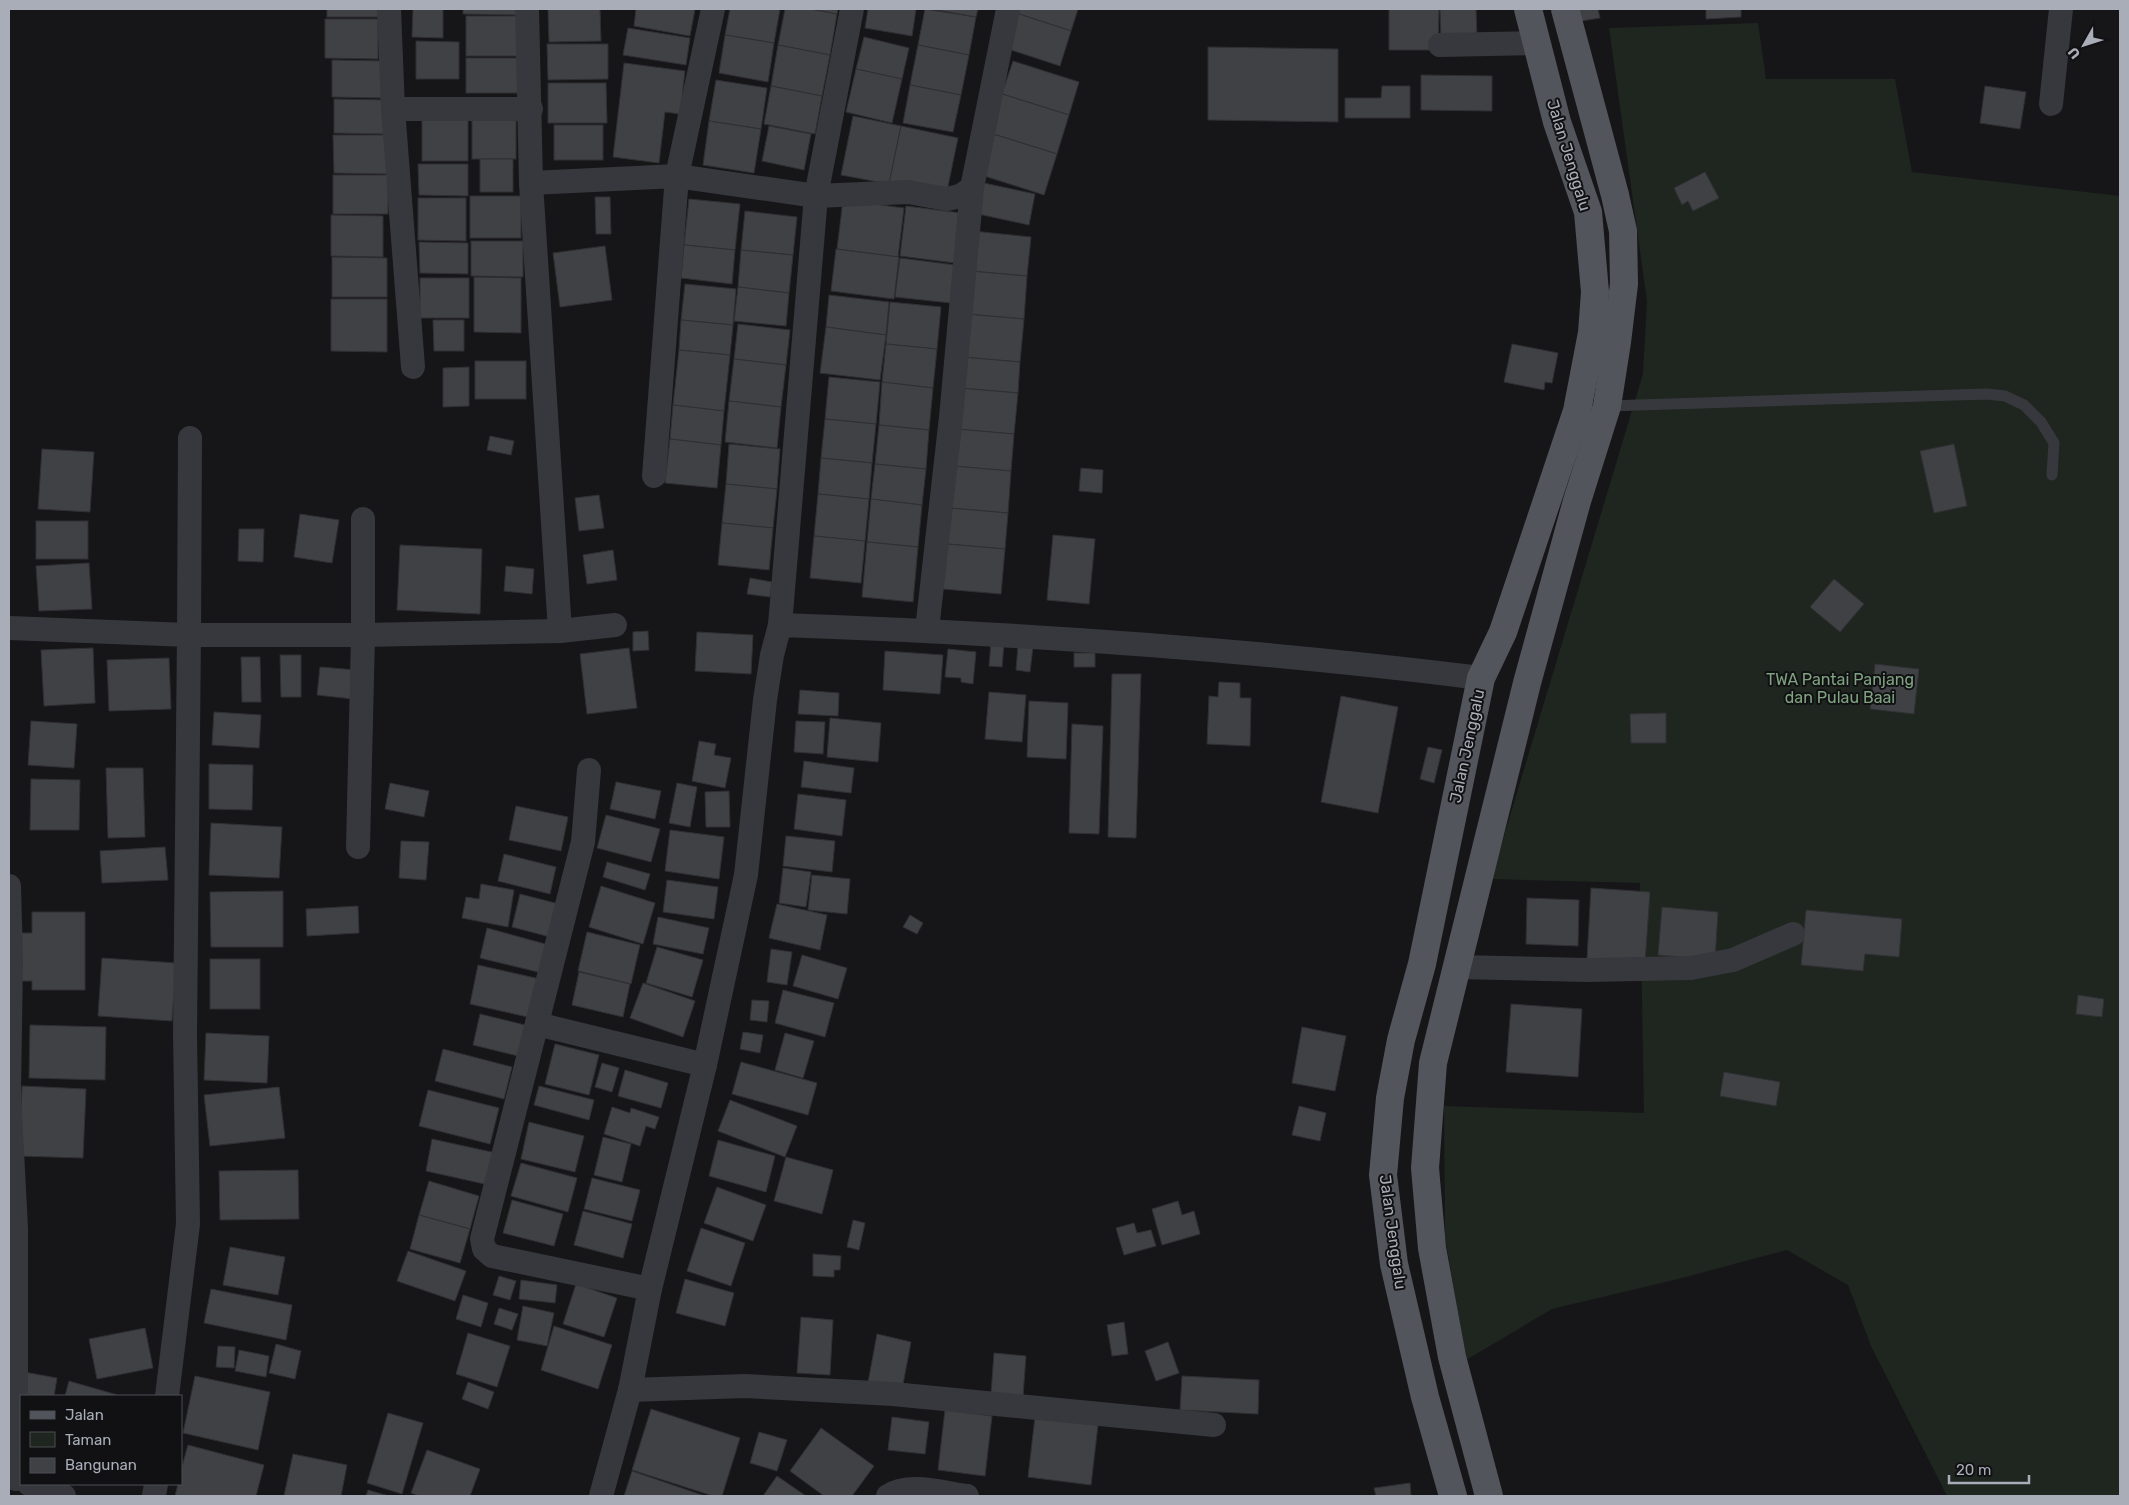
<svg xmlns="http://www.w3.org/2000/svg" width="2129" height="1505" viewBox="0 0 2129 1505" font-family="Rubik,sans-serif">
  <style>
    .green { fill: #1e261f }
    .building { fill: #404145; stroke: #303034 }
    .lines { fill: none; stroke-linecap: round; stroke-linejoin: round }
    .service { stroke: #37383d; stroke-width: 11 }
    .minor { stroke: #37383d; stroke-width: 24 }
    .primary { stroke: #53555c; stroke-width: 28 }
    .labels { text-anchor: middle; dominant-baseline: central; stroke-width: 4; stroke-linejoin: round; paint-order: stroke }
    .street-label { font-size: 16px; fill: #a8adb8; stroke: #111113 }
    .park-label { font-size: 16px; fill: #7fa381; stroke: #111113 }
  </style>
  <rect width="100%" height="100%" fill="#161618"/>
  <!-- green -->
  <polygon class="green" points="1758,23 1766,79 1895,79 1912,172 2120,196 2120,1496 1947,1496 1871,1346 1848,1285 1787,1250 1678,1279 1552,1309 1466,1360 1445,1237 1444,1106 1644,1113 1640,883 1491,879 1643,374 1647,301 1609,28"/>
  <!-- building -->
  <g class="building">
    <rect x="327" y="9" width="51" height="8"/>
    <polygon points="413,9 443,9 443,38 412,37"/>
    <polygon points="463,9 519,9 519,15 463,14"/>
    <polygon points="548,9 600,9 601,41 549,42"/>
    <polygon points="636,9 695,9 690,36 634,26"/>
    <polygon points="730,9 780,9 774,43 725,35"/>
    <polygon points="785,9 811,9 837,14 830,55 778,45"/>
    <polygon points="811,9 838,9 837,14"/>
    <polygon points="868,9 916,9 912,36 865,28"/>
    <polygon points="925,9 976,17 969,55 918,45"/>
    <polygon points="932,9 978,9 976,17"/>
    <polygon points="1014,9 1078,9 1071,31 1013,12"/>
    <polygon points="1389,9 1439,9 1438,50 1389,50"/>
    <polygon points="1440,9 1476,9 1477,38 1441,39"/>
    <polygon points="1573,9 1598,9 1600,18 1575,22"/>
    <polygon points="1706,9 1741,9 1741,17 1706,19"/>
    <polygon points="1013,12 1071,31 1060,66 1002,47"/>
    <rect x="466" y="16" width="53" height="40"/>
    <polygon points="325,19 378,19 378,59 325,58"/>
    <polygon points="628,28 690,38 686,65 623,55"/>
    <polygon points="725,35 774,43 768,82 719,73"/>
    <polygon points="864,37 909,48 902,79 856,69"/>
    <polygon points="416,41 459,42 459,79 416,79"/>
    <polygon points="547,44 608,44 608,79 548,80"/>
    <polygon points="778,45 830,55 822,96 771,86"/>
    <polygon points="918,45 969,55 961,95 910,85"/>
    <polygon points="1208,47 1338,49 1338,122 1208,120"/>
    <rect x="466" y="58" width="53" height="35"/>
    <polygon points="332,60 385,61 385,98 332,97"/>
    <polygon points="1013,61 1079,82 1069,115 1002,94"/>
    <polygon points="624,63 685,71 680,114 665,112 659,163 613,157"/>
    <polygon points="856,69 902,79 892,123 846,112"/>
    <polygon points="1421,75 1492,76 1492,111 1421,110"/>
    <polygon points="716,80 767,88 761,129 709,121"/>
    <polygon points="548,83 606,83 607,123 548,123"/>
    <polygon points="910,85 961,95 953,132 903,123"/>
    <polygon points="771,86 822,96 815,134 764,124"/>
    <polygon points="1382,86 1410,86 1410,118 1345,118 1345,98 1381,98"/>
    <polygon points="1985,86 2026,92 2020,129 1980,123"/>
    <polygon points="1002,94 1069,115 1057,154 990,133"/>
    <polygon points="334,99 386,100 386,134 334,133"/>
    <rect x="422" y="111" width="46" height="50"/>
    <rect x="472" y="111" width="44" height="48"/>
    <polygon points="853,116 901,126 889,184 841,175"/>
    <polygon points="709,121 761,129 754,173 703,165"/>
    <rect x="554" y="125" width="49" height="35"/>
    <polygon points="769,126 811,134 804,170 762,161"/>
    <polygon points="901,126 958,138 946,196 889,184"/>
    <polygon points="990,133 1057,154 1044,195 978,174"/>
    <polygon points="333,135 388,135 388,174 334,173"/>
    <rect x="480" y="159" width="33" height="33"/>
    <polygon points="418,164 468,164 468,196 419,195"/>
    <polygon points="1705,172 1719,198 1693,211 1688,201 1682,205 1674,188"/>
    <rect x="333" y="175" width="55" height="39"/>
    <polygon points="984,183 1035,194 1029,225 978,214"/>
    <rect x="470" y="196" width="51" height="42"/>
    <polygon points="595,197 610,197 611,234 596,234"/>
    <polygon points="418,198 466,198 466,241 418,240"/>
    <polygon points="689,199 740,204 735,250 684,245"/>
    <polygon points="843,200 904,208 898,257 837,249"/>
    <polygon points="906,206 961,213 955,263 900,256"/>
    <polygon points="745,211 797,217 793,255 741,250"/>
    <polygon points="331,215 383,216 383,257 331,256"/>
    <polygon points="973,231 1031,237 1027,276 970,271"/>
    <polygon points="471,241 523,241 523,277 471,276"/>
    <polygon points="419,242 468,243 468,274 420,273"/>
    <polygon points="684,245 735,250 732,284 681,278"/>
    <polygon points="605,246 612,300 560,307 553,253"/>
    <polygon points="836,249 899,257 894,299 831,291"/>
    <polygon points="741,250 793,255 789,293 738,287"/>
    <polygon points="332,257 387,258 387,297 332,297"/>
    <polygon points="900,258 955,265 951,303 895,297"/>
    <polygon points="970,271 1027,276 1024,319 966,314"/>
    <polygon points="474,277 521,278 521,333 474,332"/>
    <rect x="420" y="278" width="49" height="40"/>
    <polygon points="685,284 736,289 733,325 681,320"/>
    <polygon points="738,287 789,293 786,326 734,321"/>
    <polygon points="829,295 889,302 886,335 826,327"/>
    <polygon points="331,299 387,299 387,352 331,351"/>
    <polygon points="890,302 941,307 937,349 886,344"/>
    <polygon points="966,314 1024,319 1020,362 962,357"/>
    <polygon points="433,320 464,320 464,351 434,351"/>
    <polygon points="681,320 733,325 730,355 679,350"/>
    <polygon points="738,324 790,330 786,365 734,359"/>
    <polygon points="826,327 886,335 880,380 820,373"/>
    <polygon points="886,344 937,349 933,388 882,382"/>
    <polygon points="1512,344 1558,353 1552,383 1545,382 1544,390 1504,382"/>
    <polygon points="679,350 730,355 724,411 673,405"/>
    <polygon points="962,357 1020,362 1018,393 960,388"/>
    <polygon points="734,359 786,365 781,407 729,401"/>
    <rect x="475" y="361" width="51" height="38"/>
    <polygon points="469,367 469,406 443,407 443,368"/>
    <polygon points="829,377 880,382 876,424 825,419"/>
    <polygon points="882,382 933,388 929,430 879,425"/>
    <polygon points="960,388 1018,393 1014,434 956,429"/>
    <polygon points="729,401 781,407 777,448 725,442"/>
    <polygon points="673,405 724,411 721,445 670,439"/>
    <polygon points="825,419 876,424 872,463 821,458"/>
    <polygon points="879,425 929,430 926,469 875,464"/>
    <polygon points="956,429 1014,434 1011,471 953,466"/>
    <polygon points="490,436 514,441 511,455 487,450"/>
    <polygon points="670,439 721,445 717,488 665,483"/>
    <polygon points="729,444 780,449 777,489 726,484"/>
    <polygon points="1954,444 1967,506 1934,513 1920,451"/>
    <polygon points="42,449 94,452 90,512 38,509"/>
    <polygon points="821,458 872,463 869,499 818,494"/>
    <polygon points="875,464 926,469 922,505 871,499"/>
    <polygon points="953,466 1011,471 1008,513 950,508"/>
    <polygon points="1081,468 1103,470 1102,493 1079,491"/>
    <polygon points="726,484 777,489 773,528 722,523"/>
    <polygon points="818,494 869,499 865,541 814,536"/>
    <polygon points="599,495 604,528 579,531 575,498"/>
    <polygon points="871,499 922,505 918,547 867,542"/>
    <polygon points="950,508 1008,513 1005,549 947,544"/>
    <polygon points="300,514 339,520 332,563 294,557"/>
    <rect x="36" y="521" width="52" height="38"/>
    <polygon points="722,523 773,528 769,570 718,565"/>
    <polygon points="239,529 264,529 263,562 238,561"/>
    <polygon points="1053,535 1095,539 1089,604 1047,600"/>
    <polygon points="814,536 865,541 861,583 810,578"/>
    <polygon points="867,542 918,547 913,602 862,597"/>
    <polygon points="947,544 1005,549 1001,594 943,589"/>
    <polygon points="400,545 482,549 480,614 397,610"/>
    <polygon points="613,550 617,580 587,584 583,555"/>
    <polygon points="89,563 92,609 39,611 36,566"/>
    <polygon points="506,566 534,569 532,594 504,591"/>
    <polygon points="750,578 772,582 770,597 747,594"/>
    <polygon points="1834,579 1864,604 1840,632 1810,607"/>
    <polygon points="648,631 649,650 633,651 633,632"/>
    <polygon points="697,632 753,635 751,674 695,671"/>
    <polygon points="991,643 1004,644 1002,667 989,666"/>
    <polygon points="1018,646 1033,647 1030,672 1016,670"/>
    <polygon points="93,648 95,703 44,706 41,650"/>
    <polygon points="629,648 637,708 587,714 580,654"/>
    <polygon points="948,649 976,652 973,684 961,682 961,678 945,677"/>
    <polygon points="885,651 943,655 940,694 883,690"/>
    <rect x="1074" y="653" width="21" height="14"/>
    <polygon points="280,655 301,655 301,697 281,697"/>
    <polygon points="241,657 260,657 261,702 242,702"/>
    <polygon points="169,658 171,709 109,711 107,660"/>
    <polygon points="1875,664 1919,669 1914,714 1870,709"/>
    <polygon points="320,667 356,670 353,699 317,695"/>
    <polygon points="1112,674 1141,674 1136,838 1108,837"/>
    <polygon points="1219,682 1240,683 1240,698 1251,698 1250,746 1207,744 1209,696 1218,697"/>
    <polygon points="800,690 839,693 838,716 798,714"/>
    <polygon points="989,692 1026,695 1022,742 985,739"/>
    <polygon points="1341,696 1398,707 1378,813 1321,802"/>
    <polygon points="1029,701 1068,703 1066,759 1027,757"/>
    <polygon points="214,712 261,715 259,748 212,745"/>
    <polygon points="1666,713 1666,743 1631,743 1630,714"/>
    <polygon points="830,718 881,723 878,762 827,757"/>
    <polygon points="31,721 77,724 74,768 28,765"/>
    <polygon points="796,721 825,722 823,754 794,752"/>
    <polygon points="1072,724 1103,726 1099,834 1069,833"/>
    <polygon points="699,741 716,744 714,755 731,758 725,788 692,781"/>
    <polygon points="1428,747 1442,750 1434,783 1420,779"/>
    <polygon points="804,761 854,768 851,793 801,787"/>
    <polygon points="209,764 253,765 252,810 209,809"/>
    <polygon points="106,768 143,768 145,837 108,838"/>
    <polygon points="31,779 80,780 79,830 30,830"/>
    <polygon points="616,782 661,791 655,819 610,809"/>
    <polygon points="390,783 429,791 424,817 385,809"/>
    <polygon points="677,783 697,787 690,827 669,823"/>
    <polygon points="729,791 730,827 706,827 705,792"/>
    <polygon points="798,794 846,800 842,836 794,829"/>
    <polygon points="516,806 568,817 561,851 509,840"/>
    <polygon points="606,815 660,829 651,862 597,848"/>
    <polygon points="211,823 282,827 279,878 209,875"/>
    <polygon points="670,830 724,837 719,879 665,871"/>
    <polygon points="786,836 835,841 832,872 783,866"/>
    <polygon points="401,841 429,842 426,880 399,878"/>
    <polygon points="165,847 168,880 102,883 100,851"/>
    <polygon points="504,854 556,867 550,894 498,881"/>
    <polygon points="607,862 650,874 645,890 603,877"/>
    <polygon points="783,868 811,872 806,907 779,903"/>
    <polygon points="812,875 850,879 847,914 808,910"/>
    <polygon points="667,880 718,887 714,919 663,912"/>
    <polygon points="481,884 514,890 508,927 462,918 466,897 479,899"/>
    <polygon points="601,886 655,903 643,944 589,927"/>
    <polygon points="1591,888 1650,892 1645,963 1587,959"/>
    <polygon points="283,891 283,947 211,947 210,892"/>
    <polygon points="520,894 559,904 550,937 512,927"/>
    <polygon points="1527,898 1579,900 1578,946 1526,944"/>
    <polygon points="777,904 827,915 820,950 769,938"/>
    <polygon points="358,906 359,933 307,936 306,909"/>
    <polygon points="1662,907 1718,912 1715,960 1658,955"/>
    <polygon points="1806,910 1902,919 1899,957 1865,954 1863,971 1801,965"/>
    <polygon points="32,912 85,912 85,990 32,990 32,981 21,981 21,933 32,933"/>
    <polygon points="910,915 923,923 917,934 903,927"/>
    <polygon points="658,917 709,928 703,954 653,944"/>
    <polygon points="487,928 549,945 542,973 480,958"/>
    <polygon points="587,932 640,945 631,984 578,971"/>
    <polygon points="657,947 703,960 692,997 646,983"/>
    <polygon points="771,949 792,952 787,985 767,982"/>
    <polygon points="802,955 847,968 838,999 793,986"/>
    <polygon points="102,958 176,963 172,1021 98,1016"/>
    <rect x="210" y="959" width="50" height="50"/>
    <polygon points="478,965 540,979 532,1018 470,1004"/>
    <polygon points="579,972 630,984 623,1017 572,1005"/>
    <polygon points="643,983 695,1001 683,1037 630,1018"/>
    <polygon points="783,990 834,1003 825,1037 775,1023"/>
    <polygon points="2078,995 2104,999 2102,1017 2076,1014"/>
    <polygon points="752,1000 769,1001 767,1022 750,1020"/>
    <polygon points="1511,1004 1582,1009 1578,1077 1506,1072"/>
    <polygon points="480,1014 529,1026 522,1057 473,1045"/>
    <polygon points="30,1025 106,1027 105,1080 29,1078"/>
    <polygon points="1302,1027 1346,1036 1335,1091 1292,1083"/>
    <polygon points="743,1032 763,1035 760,1053 740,1049"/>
    <polygon points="206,1033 269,1036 267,1083 204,1080"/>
    <polygon points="785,1033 814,1041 803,1078 775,1070"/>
    <polygon points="555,1044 599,1055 589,1095 545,1084"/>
    <polygon points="443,1049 512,1067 504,1099 435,1081"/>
    <polygon points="741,1062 817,1083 808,1115 732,1094"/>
    <polygon points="602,1063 619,1068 612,1092 595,1087"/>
    <polygon points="625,1070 668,1083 661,1108 618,1096"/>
    <polygon points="1724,1072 1780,1082 1776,1106 1720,1096"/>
    <polygon points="22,1086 86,1089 83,1158 19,1156"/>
    <polygon points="539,1086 594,1100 589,1120 534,1105"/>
    <polygon points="279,1087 285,1138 210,1146 204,1095"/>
    <polygon points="428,1090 499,1108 490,1144 419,1126"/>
    <polygon points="730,1100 797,1126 785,1157 718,1131"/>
    <polygon points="1299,1106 1326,1113 1320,1141 1292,1135"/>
    <polygon points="612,1107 630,1113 631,1108 659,1117 655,1129 646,1126 640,1146 604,1134"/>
    <polygon points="529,1122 584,1136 575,1172 521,1159"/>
    <polygon points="603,1137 631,1144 622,1182 594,1175"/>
    <polygon points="432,1139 496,1153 489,1185 426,1171"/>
    <polygon points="718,1140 775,1156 766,1192 709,1176"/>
    <polygon points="786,1157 833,1170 822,1214 774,1201"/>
    <polygon points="521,1163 577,1178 568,1212 511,1196"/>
    <polygon points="298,1170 299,1219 220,1220 219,1171"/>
    <polygon points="592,1178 640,1190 632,1221 584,1209"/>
    <polygon points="429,1181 479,1196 470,1229 419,1215"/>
    <polygon points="717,1187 766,1205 753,1241 704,1223"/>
    <polygon points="512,1200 563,1214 554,1246 503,1233"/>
    <polygon points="1178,1201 1182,1215 1194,1211 1200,1234 1162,1245 1152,1209"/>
    <polygon points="583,1211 632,1224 623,1258 574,1245"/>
    <polygon points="419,1215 470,1229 460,1263 410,1249"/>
    <polygon points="853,1220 865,1223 859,1250 847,1247"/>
    <polygon points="1134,1223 1137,1233 1151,1230 1156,1246 1124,1255 1116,1228"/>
    <polygon points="701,1228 745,1243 731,1286 687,1271"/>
    <polygon points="230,1247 285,1257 278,1295 223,1285"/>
    <polygon points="408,1251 466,1271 455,1301 397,1281"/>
    <polygon points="813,1254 841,1256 840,1270 834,1270 834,1277 813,1276"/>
    <polygon points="499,1276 516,1281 510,1300 493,1295"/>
    <polygon points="685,1279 734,1293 725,1326 676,1313"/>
    <polygon points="521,1280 557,1285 555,1303 519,1299"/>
    <polygon points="576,1284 617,1298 604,1337 563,1324"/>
    <polygon points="211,1289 292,1305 286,1340 204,1323"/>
    <polygon points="463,1295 488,1303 481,1327 456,1319"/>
    <polygon points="523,1306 554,1313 547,1346 517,1340"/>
    <polygon points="499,1308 518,1314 512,1330 494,1324"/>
    <polygon points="801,1317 833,1320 830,1375 797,1373"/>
    <polygon points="1124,1322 1128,1354 1112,1356 1107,1325"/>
    <polygon points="554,1326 612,1345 598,1389 541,1370"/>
    <polygon points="145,1328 153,1368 97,1379 89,1339"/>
    <polygon points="468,1333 510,1346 497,1387 456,1374"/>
    <polygon points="877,1334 911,1342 901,1395 867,1388"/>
    <polygon points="1168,1342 1179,1373 1156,1381 1145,1351"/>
    <polygon points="276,1344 301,1351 295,1379 269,1373"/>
    <polygon points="218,1346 235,1347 234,1368 216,1367"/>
    <polygon points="239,1350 269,1356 266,1377 235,1371"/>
    <polygon points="994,1353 1026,1356 1023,1396 991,1394"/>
    <polygon points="24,1372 57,1378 54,1396 37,1396 20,1393"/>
    <polygon points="195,1376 270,1392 258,1450 183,1433"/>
    <polygon points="1182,1376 1259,1380 1258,1414 1180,1410"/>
    <polygon points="69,1381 121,1396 65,1396"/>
    <polygon points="468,1382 494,1392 488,1409 462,1399"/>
    <polygon points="651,1409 740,1438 722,1496 713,1496 632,1470"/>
    <polygon points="945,1410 992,1416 985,1476 938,1470"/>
    <polygon points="388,1413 423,1423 402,1494 367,1483"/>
    <polygon points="892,1417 929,1422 925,1454 888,1450"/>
    <polygon points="1035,1417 1098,1425 1091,1485 1028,1477"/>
    <polygon points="821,1428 874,1466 852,1496 824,1496 790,1471"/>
    <polygon points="759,1432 787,1440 777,1471 750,1463"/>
    <polygon points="188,1445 264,1465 256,1496 175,1496 178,1484 181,1484 181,1470"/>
    <polygon points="427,1450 480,1469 470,1496 419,1496 411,1493"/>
    <polygon points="293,1454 347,1465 341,1496 284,1496"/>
    <polygon points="632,1471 705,1496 624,1496"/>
    <polygon points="777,1476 806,1496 763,1496"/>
    <polygon points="1410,1483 1411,1496 1376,1496 1374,1488"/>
    <polygon points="368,1490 389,1496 366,1496"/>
  </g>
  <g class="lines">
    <!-- service -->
    <polyline class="service" points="1607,406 1987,394 2005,396 2024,405 2041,422 2054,443 2052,475"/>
    <!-- minor -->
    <g class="minor">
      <polyline points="389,9 393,109 413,367"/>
      <polyline points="527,9 531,183 560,631"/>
      <polyline points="1440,45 1537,43"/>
      <polyline points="2051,104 2061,9"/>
      <polyline points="393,109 531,109"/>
      <polyline points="531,183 677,176 816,196 908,192 947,199 960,196 972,188"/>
      <polyline points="190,438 189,635 363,635 560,631 615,625"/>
      <polyline points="654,476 677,176 713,9"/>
      <polyline points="780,625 816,196 852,9"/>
      <polyline points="9,628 189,635 185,1034 188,1224 167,1396"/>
      <polyline points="927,630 951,417 972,188 1008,9"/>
      <polyline points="589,770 583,842 482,1239 484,1249 492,1256 650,1289"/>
      <polyline points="358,847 363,635 363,519"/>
      <polyline points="9,886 11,960 9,1093 16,1228 16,1479"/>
      <polyline points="1457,967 1587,970 1691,968 1733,960 1793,934"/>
      <polyline points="537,1024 705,1065"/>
      <polyline points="630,1390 745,1386 893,1394 1214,1425"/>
      <polyline points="29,1484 64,1496"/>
      <polyline points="154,1496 156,1484"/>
      <path d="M601,1496L630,1390L650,1289L705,1065L746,875L765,700L772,655L780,625C1015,633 1248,649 1481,678"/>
      <path d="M888,1496C909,1482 943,1493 967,1496"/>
    </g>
    <!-- primary -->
    <g class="primary">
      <polyline points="1453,1496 1425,1397 1394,1264 1383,1175 1390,1098 1401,1040 1422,964 1481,678 1503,632 1577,411 1592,333 1595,292 1588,212 1557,122 1528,9"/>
      <polyline points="1489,1496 1452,1357 1432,1248 1425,1168 1433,1063 1527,683 1577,501 1607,406 1617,342 1624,284 1623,231 1615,195 1565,9"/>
    </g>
  </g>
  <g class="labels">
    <!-- street labels -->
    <g class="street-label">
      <text transform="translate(1569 155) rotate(73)">Jalan Jenggalu</text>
      <text transform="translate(1467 746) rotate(-78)">Jalan Jenggalu</text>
      <text transform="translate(1393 1232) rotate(82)">Jalan Jenggalu</text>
    </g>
    <!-- park labels -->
    <g class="park-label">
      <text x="1840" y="679">TWA Pantai Panjang<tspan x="1840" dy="18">dan Pulau Baai</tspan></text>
    </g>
  </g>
  <!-- border -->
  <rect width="2129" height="1505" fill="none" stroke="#a8adb8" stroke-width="20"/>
  <!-- legend -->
  <rect x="20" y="1395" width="162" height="90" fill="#111113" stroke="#4d4f55"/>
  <rect x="30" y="1411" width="25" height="8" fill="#53555c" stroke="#4d4f55"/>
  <text x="65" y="1420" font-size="15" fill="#a8adb8">Jalan</text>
  <rect x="30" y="1432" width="25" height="15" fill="#1e261f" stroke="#4d4f55"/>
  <text x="65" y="1445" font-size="15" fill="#a8adb8">Taman</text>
  <rect x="30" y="1458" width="25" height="15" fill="#404145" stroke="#4d4f55"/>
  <text x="65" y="1470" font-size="15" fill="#a8adb8">Bangunan</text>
  <!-- north arrow -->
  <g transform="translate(2084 45) rotate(231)" stroke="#111113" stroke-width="4" paint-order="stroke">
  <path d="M0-4L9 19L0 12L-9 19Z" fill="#a8adb8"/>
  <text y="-8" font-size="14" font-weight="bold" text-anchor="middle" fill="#a8adb8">U</text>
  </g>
  <!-- scale -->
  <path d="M1949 1475v8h80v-8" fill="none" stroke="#a8adb8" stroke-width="2.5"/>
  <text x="1956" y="1475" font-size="15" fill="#a8adb8" stroke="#111113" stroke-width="4" paint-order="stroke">20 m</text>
</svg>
